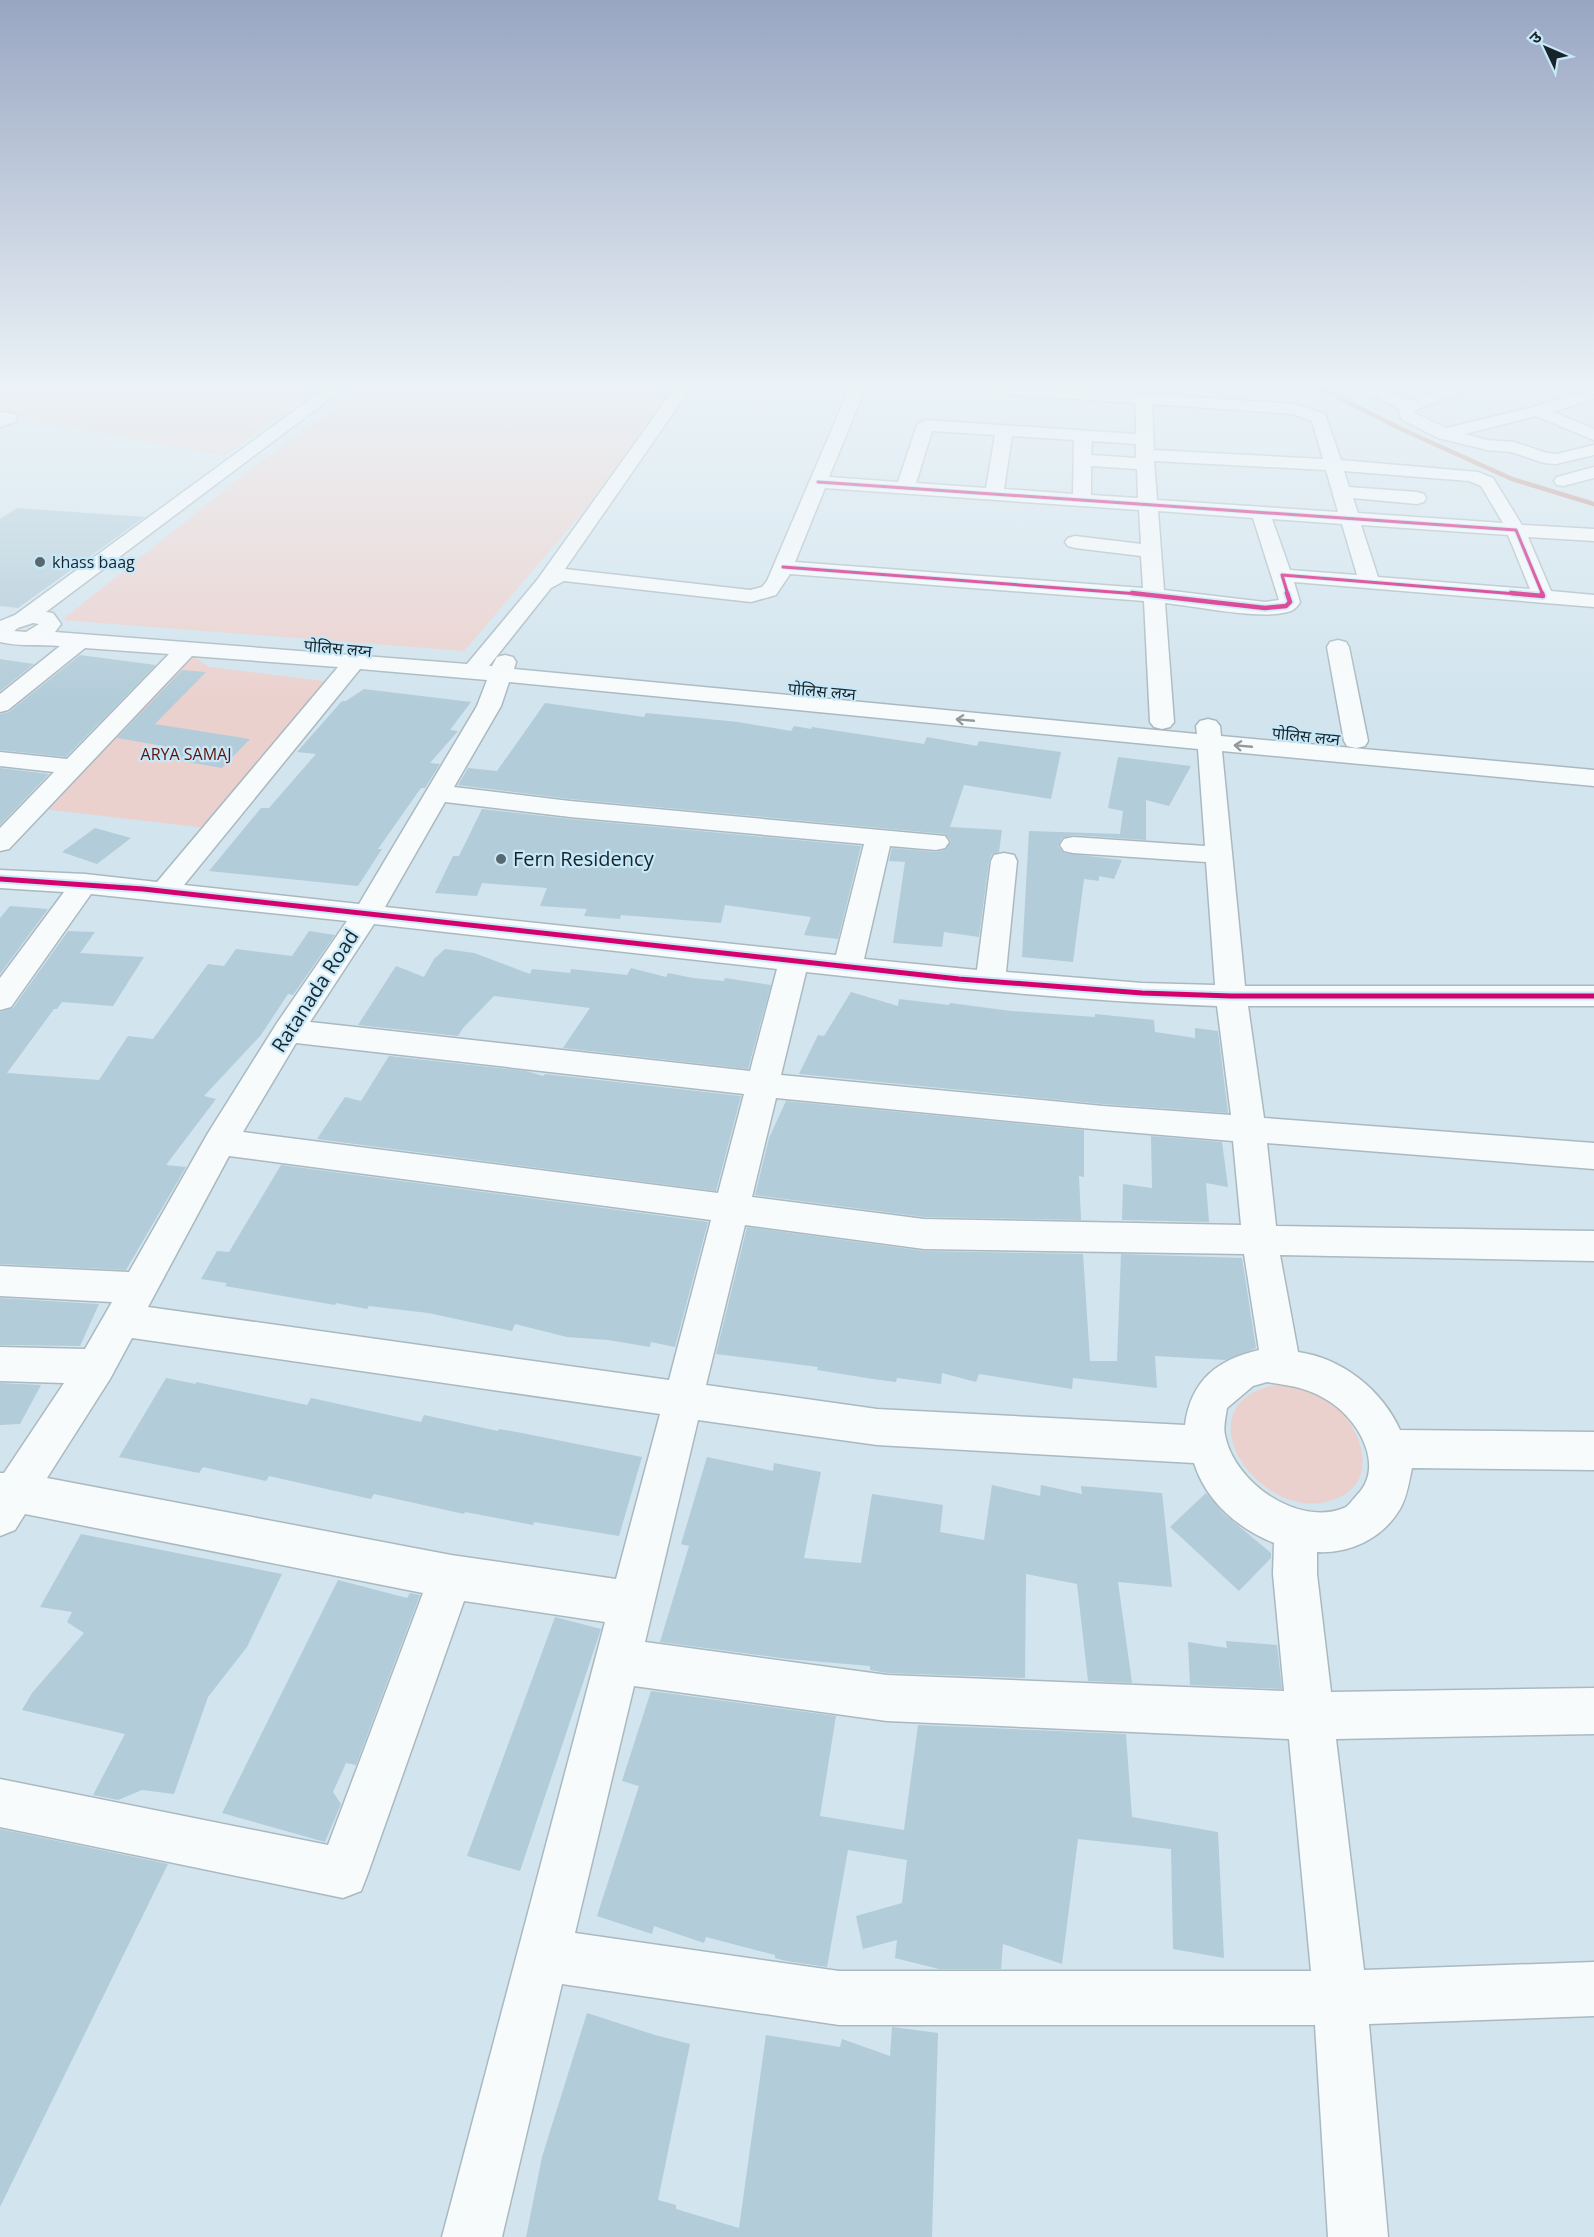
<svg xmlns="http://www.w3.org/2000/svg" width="1594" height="2237" font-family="'Open Sans','Noto Sans Devanagari',sans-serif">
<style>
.green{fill:#ebd1ce}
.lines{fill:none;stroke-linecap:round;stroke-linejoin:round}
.stream{stroke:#c49188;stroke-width:4.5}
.building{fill:#b2ccd9}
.minor-casing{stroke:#aab9c0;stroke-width:3}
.minor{fill:#f8fbfc;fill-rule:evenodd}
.cycleway-far2-casing{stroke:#c7e8f9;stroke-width:5}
.cycleway-far1-casing{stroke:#c7e8f9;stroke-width:8}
.cycleway-casing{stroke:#c7e8f9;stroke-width:9}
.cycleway-far2{stroke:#d6006c;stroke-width:3}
.cycleway-far1{stroke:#d6006c;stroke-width:4.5}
.cycleway{stroke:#d6006c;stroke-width:5}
.oneway{stroke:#939a9e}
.poi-dot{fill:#59676f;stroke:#c7e8f9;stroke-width:2}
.labels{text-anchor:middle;stroke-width:4.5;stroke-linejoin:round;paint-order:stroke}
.far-poi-label{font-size:16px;fill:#18242a;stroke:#c7e8f9;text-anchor:start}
.far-street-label{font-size:16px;fill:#18242a;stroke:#c7e8f9}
.far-park-label{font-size:16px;fill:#5e1307;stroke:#c7e8f9}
.poi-label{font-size:20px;fill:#18242a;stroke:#c7e8f9;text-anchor:start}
.street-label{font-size:20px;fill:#18242a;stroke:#c7e8f9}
</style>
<rect width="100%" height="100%" fill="#d2e4ee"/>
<g class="green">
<path d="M0 389H318L224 456 0 414Z"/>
<path d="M361 389H688L464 651 62 620 250 470Z"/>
<path d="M186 651 209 667 332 682 215 829 34 808Z"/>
<path d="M1282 1384C1299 1387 1315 1390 1329 1401 1363 1425 1383 1486 1330 1501 1257 1523 1175 1399 1282 1384Z"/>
</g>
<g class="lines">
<path class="stream" d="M1322 389 1399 428 1512 479 1594 504"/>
</g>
<g class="building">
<path d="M17 508 145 517 18 608 0 606V519Z"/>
<path d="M80 655 156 665 66 757 0 750V714L9 712Z"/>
<path d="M0 659 34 664 0 691Z"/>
<path d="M182 670 206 672 155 724 250 739 222 768 158 757 169 747 117 738Z"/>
<path d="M364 689 471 702 450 730 458 731 430 763 440 764 425 788H421L378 849H382L358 886 209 871 261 808H269L316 754 297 752 342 701H346Z"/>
<path d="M545 703 644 717 646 713 738 722 791 731 794 726 811 729 812 727 924 744 927 737 977 746 979 741 1061 752 1051 799 964 785 950 827 1002 830 999 852 992 854 989 861 979 937 944 932 942 947 893 943 905 862 889 861 892 848 936 852 945 850 951 841 945 834 570 799 458 785 468 768 497 771Z"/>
<path d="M1118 757 1191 766 1169 806 1146 800V840L1073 835 1062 838 1058 846 1064 853 1122 860 1114 879 1099 876V881L1084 879 1073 962 1022 957 1029 831 1120 834 1123 811 1108 808Z"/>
<path d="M0 768 49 774 0 825Z"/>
<path d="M482 809 570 819 861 846 838 939 804 935 811 917 725 905 721 923 621 915 620 919 584 916 587 909 540 906 547 888 482 883 477 896 435 893 453 856H459Z"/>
<path d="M95 828 131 838 97 864 62 852Z"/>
<path d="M10 906 48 909 0 974V918Z"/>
<path d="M68 931 95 932 80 953 144 957 113 1006 62 1002 57 1009H54L7 1073 99 1080 128 1036 153 1039 208 964 224 966 236 949 292 956 309 931 335 935 293 995 288 994 261 1035 204 1096 216 1099 166 1165 186 1167 126 1270 0 1264V1012L13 1008Z"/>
<path d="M445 949 474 953 530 974 532 969 570 973 571 969 627 975 631 968 666 977 668 973 693 978 724 981 725 978 771 985 748 1069 563 1048 590 1008 494 996 463 1028 458 1036 358 1025 396 966 424 977 434 959Z"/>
<path d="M851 992 898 1006 899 999 949 1005 950 1003 1011 1011 1095 1017V1014L1154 1020 1155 1032 1195 1038V1028L1218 1031 1228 1113 1103 1104 799 1074 818 1035 824 1036Z"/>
<path d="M389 1056 526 1071 543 1076 545 1074 741 1096 716 1191 317 1139 345 1097 361 1101Z"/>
<path d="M786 1101 1084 1130V1177L1079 1176 1081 1220 924 1217 755 1195 769 1138Z"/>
<path d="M1151 1136 1222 1142 1228 1187 1206 1183 1209 1222 1122 1220 1123 1184 1152 1188Z"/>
<path d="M281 1165 708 1222 675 1347 651 1342 650 1347 608 1340 567 1337 515 1324 512 1331 428 1313 369 1306 367 1309 336 1303 335 1305 225 1286 227 1283 201 1279 217 1251 229 1252Z"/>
<path d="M747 1227 924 1251 1083 1254 1090 1361H1117L1121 1254 1242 1258 1256 1348 1226 1360 1155 1356 1157 1388 1073 1378 1072 1389 979 1374 976 1382 942 1373 941 1384 897 1378 896 1382 873 1379 817 1370 818 1367 716 1354Z"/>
<path d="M0 1298 99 1304 80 1346 0 1345Z"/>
<path d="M166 1378 196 1384V1382L307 1405 311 1398 421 1422 424 1415 498 1431 499 1429 522 1433 642 1457 619 1536 534 1522 533 1525 465 1512 464 1514 374 1494 371 1499 269 1476 266 1481 203 1467 199 1473 119 1457Z"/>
<path d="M0 1383 41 1385 20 1424 0 1425Z"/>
<path d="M707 1457 773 1471 774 1463 821 1472 804 1558 861 1563 872 1494 943 1505 940 1532 984 1540 992 1485 1040 1496 1041 1485 1082 1494 1081 1486 1162 1493 1172 1587 1118 1582 1132 1683 1088 1681 1077 1584 1026 1574 1025 1678 887 1673 870 1670V1666L789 1659 660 1642 689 1546 681 1544Z"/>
<path d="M1206 1493 1223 1513 1271 1553V1558L1239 1591 1170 1527Z"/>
<path d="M81 1534 282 1574 247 1647 208 1697 174 1794 142 1790 118 1800 93 1795 125 1734 22 1710 32 1693 84 1633 67 1622 72 1612 40 1607Z"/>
<path d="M338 1580 407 1598 410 1593 420 1595 356 1765 346 1763 333 1792 341 1804 325 1842 222 1813Z"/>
<path d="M555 1617 601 1629 520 1871 467 1856Z"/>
<path d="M1226 1641 1277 1645 1282 1689 1190 1685 1188 1642 1227 1648Z"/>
<path d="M651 1691 836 1716 820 1816 904 1830 918 1725 1126 1734 1132 1817 1218 1832 1224 1958 1173 1949 1171 1849 1078 1839 1062 1964 1003 1944 1001 1969H939L895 1958 897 1940 863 1949 856 1916 902 1903 907 1860 848 1850 827 1967 786 1961 775 1958V1955L706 1937 704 1943 654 1926 652 1934 597 1916 639 1786 622 1781Z"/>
<path d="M0 1829 168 1864 0 2207Z"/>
<path d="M587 2013 655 2035 690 2044 658 2200 676 2205V2209L739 2228 766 2035 840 2047 842 2039 890 2056 892 2027 938 2033 932 2237H526L542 2157Z"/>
</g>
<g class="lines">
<defs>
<g id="minor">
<path d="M324 389H343L46 612 53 613 61 624 55 632 467 664 537 580 674 389H690L565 569 750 590 762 587 767 581 849 389H865L829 477 898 482 917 425 925 420 1136 434V403L1001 394 993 389H1074L1295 404 1325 414 1341 460 1478 472 1493 478 1522 525 1594 529V541L1528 537 1551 591 1594 595V607L1294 582 1300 602C1298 606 1295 609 1291 611 1263 621 1196 606 1165 603L1174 722 1170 727 1162 729 1154 727 1150 722 1144 601 790 574 776 595 751 602 564 581 551 588 489 666H492L497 657 505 655 513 657 516 662 514 669 1197 734 1196 726 1200 721 1208 719 1216 721 1220 726 1221 736 1594 770V786L1222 751 1245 986H1594V1006H1248L1264 1118 1594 1143V1169L1267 1143 1276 1226 1594 1231V1261L1280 1255 1298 1352C1342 1358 1382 1390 1400 1430L1594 1432V1470L1412 1468C1409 1482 1407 1497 1400 1509 1383 1538 1350 1554 1317 1552V1574L1331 1692 1594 1688V1734L1336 1739 1364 1970 1594 1962V2016L1369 2024 1388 2237H1328L1315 2025H839L562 1984 502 2237H442L605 1622 464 1601 368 1873 361 1891 343 1898 0 1827V1779L328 1845 423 1593 25 1514 15 1530 0 1536V1473H4L64 1383 0 1381V1347L85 1349 112 1302 0 1296V1266L129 1272 208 1133 277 1023 347 921 91 894 11 1007 0 1010V978L64 892 0 888V870L85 874 157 882 338 667 192 656 9 849 0 851V828L54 772 0 766V752L67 759 169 654 85 648 8 710 0 712V694L60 646C40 644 20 647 0 642V621L15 615ZM1152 404 1293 414 1312 421 1323 459 1154 450ZM932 431 995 435 986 488 916 483ZM1012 436 1074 440 1073 494 1004 489ZM1092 441 1136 444V458L1091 455ZM1154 461 1326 470 1338 512 1157 500ZM1091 466 1137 469 1138 498 1091 495ZM1344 471 1469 481 1481 486 1503 523 1358 513 1353 498 1417 504 1424 502 1426 498 1424 494 1417 492 1349 487ZM825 488 1139 510 1141 544 1075 536 1068 538 1065 542 1068 546 1075 548 1141 556 1143 588 795 562ZM1158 511 1253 518 1279 600 1265 602 1164 590ZM1272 519 1342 524 1357 575 1290 570ZM1361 525 1508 535 1530 589 1378 577ZM33 623 39 624 26 632 14 631 18 628ZM360 669 487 680 477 706 359 904 184 885ZM509 682 1198 749 1205 846 1073 837 1064 839 1060 845 1064 851 1073 853 1206 862 1215 985 1142 983 1006 972 1017 861 1014 855 1004 853 994 855 991 861 977 970 864 959 890 846 936 850 945 848 949 842 945 836 570 801 454 787 501 706ZM445 802 570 817 864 844 836 955 385 907ZM374 924 777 969 750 1071 310 1022ZM806 972C943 987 1079 1001 1217 1006L1231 1115 1103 1106 781 1075ZM296 1043 744 1094 718 1193 243 1132ZM776 1098 1103 1130 1233 1141 1241 1225 924 1219 752 1197ZM229 1156 711 1220 669 1380 148 1307ZM745 1225 924 1249 1244 1254 1259 1350C1217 1360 1191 1380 1185 1425L877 1409 706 1385ZM132 1338 660 1414 616 1579 451 1555 47 1478 110 1379ZM1267 1382C1291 1386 1306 1387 1327 1400 1358 1418 1386 1466 1357 1495 1353 1499 1349 1506 1344 1508 1297 1527 1234 1482 1225 1435 1223 1427 1226 1416 1227 1408L1253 1386ZM698 1420 877 1445 1194 1463C1206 1501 1237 1528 1274 1543L1273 1574 1284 1691 887 1675 645 1642ZM634 1686 887 1721 1289 1739 1311 1971H839L575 1933Z"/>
<path d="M1360 389H1382L1408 401 1440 389H1463L1461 392 1415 410V413L1446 428 1533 407 1594 389V399L1553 412 1594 429V440L1536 416 1465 434 1487 440 1514 442 1547 453 1556 454 1594 445V455L1556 464 1544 463 1511 452 1487 450 1438 438 1401 419 1399 409Z"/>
<path d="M0 412 15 414 17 418 15 422 0 427Z"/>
<path d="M1594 467V478L1563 486 1557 485 1554 481 1557 477Z"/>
<path d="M1338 640 1346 642 1349 647 1368 741 1365 746 1356 748 1347 746 1344 741 1327 647 1330 642Z"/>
</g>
</defs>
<use href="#minor" class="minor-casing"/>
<use href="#minor" class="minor"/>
<defs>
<g id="cycleway-far2">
<path d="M818 482 1516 530 1543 595"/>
<path d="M783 567 1152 595"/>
<path d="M1288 595 1282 575 1530 595"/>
</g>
<g id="cycleway-far1">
<path d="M1132 593 1265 608 1286 606 1290 602 1287 593"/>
<path d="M1511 593 1543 596 1542 593"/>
</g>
<path id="cycleway" d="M0 879 143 889 959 979 1142 993 1231 996H1594"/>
</defs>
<use href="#cycleway-far2" class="cycleway-far2-casing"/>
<use href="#cycleway-far1" class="cycleway-far1-casing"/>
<use href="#cycleway" class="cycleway-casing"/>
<use href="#cycleway-far2" class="cycleway-far2"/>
<use href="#cycleway-far1" class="cycleway-far1"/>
<use href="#cycleway" class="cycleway"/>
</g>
<defs><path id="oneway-shaft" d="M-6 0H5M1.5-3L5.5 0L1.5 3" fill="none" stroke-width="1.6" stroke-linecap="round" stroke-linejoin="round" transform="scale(1.5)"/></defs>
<g class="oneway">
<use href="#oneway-shaft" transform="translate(965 720) rotate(-175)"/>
<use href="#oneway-shaft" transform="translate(1243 746) rotate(-175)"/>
</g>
<linearGradient id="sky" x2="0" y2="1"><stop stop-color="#99a6c2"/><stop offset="0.55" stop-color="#ebf3f7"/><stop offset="1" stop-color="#ebf3f7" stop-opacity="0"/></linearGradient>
<rect width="1594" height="702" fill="url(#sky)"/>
<g class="poi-dot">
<circle cx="40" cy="562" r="6"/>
<circle cx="501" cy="859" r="6"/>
</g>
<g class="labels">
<g class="far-poi-label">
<text x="52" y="568">khass baag</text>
</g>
<g class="far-street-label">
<text transform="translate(338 648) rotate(5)" y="6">पोलिस लय्न</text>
<text transform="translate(822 691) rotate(5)" y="6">पोलिस लय्न</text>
<text transform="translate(1306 736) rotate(6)" y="6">पोलिस लय्न</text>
</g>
<g class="far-park-label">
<text x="186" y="760">ARYA SAMAJ</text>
</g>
<g class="poi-label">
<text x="513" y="866">Fern Residency</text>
</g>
<g class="street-label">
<text transform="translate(315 991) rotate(-57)" y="7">Ratanada Road</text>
</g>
</g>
<g transform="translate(1546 48) rotate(314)" stroke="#c7e8f9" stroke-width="4.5" paint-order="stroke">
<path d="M0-4.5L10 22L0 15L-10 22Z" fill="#18242a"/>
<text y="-9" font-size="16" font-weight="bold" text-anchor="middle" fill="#18242a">उ</text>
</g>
</svg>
